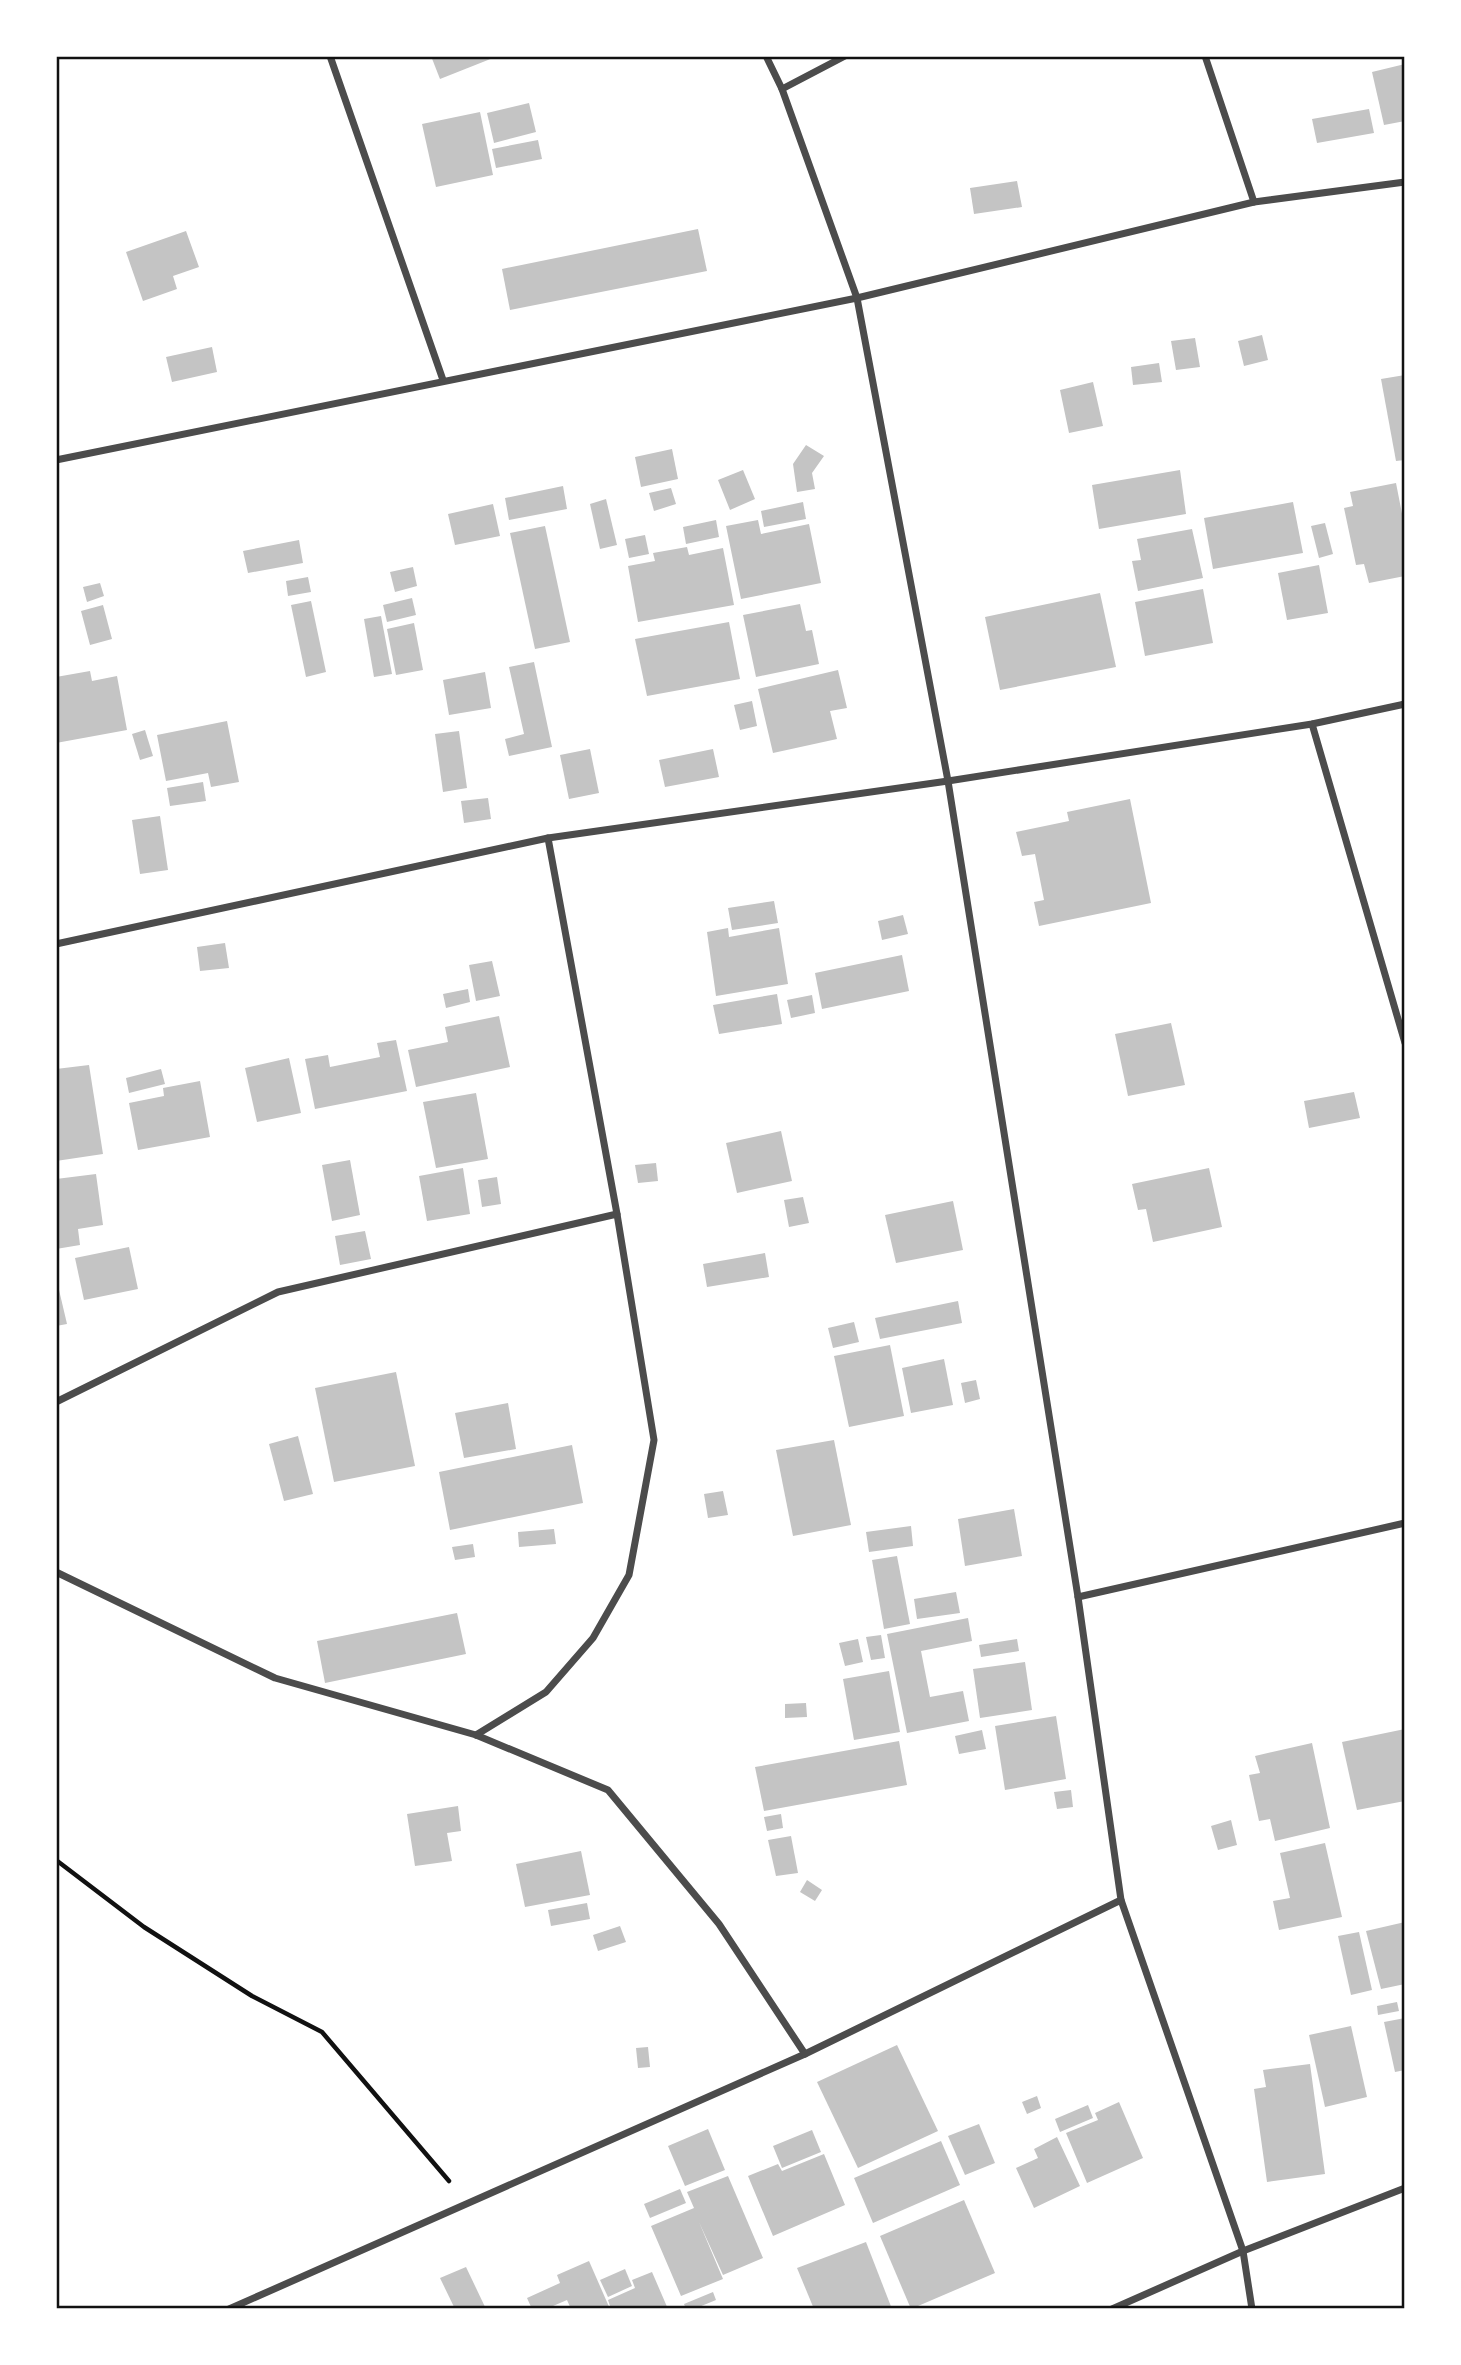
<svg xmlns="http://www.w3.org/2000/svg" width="1461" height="2365" font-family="'Fira Sans Condensed',sans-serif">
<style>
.building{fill:#c4c4c4}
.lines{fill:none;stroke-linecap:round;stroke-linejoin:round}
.path{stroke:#111;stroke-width:4.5}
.minor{stroke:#4c4c4c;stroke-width:7}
.neatline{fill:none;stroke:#111;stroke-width:2.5}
</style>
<rect width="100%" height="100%" fill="#fff"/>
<g class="building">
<path d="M431 56H498L440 79Z"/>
<path d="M1405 64V121L1384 125 1372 72Z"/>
<path d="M529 103 536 132 494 143 487 113Z"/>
<path d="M1369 109 1374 133 1317 143 1312 119Z"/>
<path d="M480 112 493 175 436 187 422 124Z"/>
<path d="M538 140 542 159 496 168 492 149Z"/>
<path d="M1017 181 1022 207 974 214 970 188Z"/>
<path d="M698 229 707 271 510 310 502 269Z"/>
<path d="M186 231 199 267 173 276 177 289 143 301 126 252Z"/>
<path d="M1262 335 1268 360 1244 366 1238 341Z"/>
<path d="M1195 338 1200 367 1176 370 1171 341Z"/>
<path d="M212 347 217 372 172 382 166 357Z"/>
<path d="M1159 363 1162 382 1133 385 1131 367Z"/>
<path d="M1405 375V460L1396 461 1381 379Z"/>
<path d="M1093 382 1103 426 1069 433 1060 390Z"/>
<path d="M806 445 824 456 812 473 815 489 797 492 793 464Z"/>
<path d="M672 449 678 479 641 487 635 457Z"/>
<path d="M743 470 755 499 730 510 718 480Z"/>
<path d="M1180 470 1186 514 1099 529 1092 485Z"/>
<path d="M1396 483 1405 529V576L1369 583 1364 564 1356 565 1344 508 1353 506 1350 492Z"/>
<path d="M563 486 567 509 509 520 505 498Z"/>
<path d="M671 488 676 504 654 511 649 493Z"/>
<path d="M606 499 617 545 600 549 590 504Z"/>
<path d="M803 502 806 519 764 527 761 511Z"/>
<path d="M1293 502 1303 553 1213 569 1204 518Z"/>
<path d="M493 504 500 536 455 545 448 514Z"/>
<path d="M716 520 719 537 686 544 683 527Z"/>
<path d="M758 520 761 534 809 524 821 583 741 599 726 526Z"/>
<path d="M1325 523 1333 554 1319 558 1311 526Z"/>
<path d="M545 526 570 642 535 649 510 533Z"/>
<path d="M1192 529 1203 578 1138 591 1132 561 1141 560 1137 539Z"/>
<path d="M645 535 649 554 629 558 625 539Z"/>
<path d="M299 540 303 563 248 573 243 551Z"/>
<path d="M687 547 689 555 723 548 734 605 638 622 628 566 655 561 653 553Z"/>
<path d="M1319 565 1328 613 1287 620 1278 573Z"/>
<path d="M413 567 417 586 395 592 390 572Z"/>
<path d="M308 577 311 592 288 596 286 581Z"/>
<path d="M100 583 104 596 87 602 83 587Z"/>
<path d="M1203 589 1213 643 1145 656 1135 602Z"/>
<path d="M1100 593 1116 667 1000 690 985 617Z"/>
<path d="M412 598 416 615 387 622 383 605Z"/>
<path d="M311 601 326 672 306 677 291 605Z"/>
<path d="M800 604 806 631 812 630 819 664 756 677 743 615Z"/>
<path d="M103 605 112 639 90 645 81 611Z"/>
<path d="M381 616 392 674 374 677 364 619Z"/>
<path d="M729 622 740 679 647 696 635 639Z"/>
<path d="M414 623 423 670 396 675 387 629Z"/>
<path d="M534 662 552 747 509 756 505 739 524 734 509 667Z"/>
<path d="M838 670 847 708 830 711 837 739 773 753 758 689Z"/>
<path d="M90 671 92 681 117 676 127 730 56 743V677Z"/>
<path d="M485 672 491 708 449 715 443 680Z"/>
<path d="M752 701 757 726 740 730 734 705Z"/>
<path d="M227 721 239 782 211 787 208 773 166 781 157 735Z"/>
<path d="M145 730 153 756 140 760 132 734Z"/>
<path d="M459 731 467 788 443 792 435 734Z"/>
<path d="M590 749 599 793 569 799 560 755Z"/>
<path d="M713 749 719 777 665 787 659 760Z"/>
<path d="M203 782 206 801 170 806 167 788Z"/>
<path d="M488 798 491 819 464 823 461 801Z"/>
<path d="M1130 799 1151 903 1039 926 1034 902 1044 900 1035 854 1022 856 1016 832 1069 821 1067 812Z"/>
<path d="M160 816 168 870 140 874 132 820Z"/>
<path d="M774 901 778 923 732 930 728 908Z"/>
<path d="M903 915 908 934 882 940 878 921Z"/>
<path d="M728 928 729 937 779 928 788 984 716 996 707 932Z"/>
<path d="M225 943 229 968 200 971 197 947Z"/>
<path d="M902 955 909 991 822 1009 815 973Z"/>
<path d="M492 961 500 996 476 1001 469 965Z"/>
<path d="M468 989 470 1002 446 1008 443 994Z"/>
<path d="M777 994 782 1024 719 1034 713 1005Z"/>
<path d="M812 995 815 1013 791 1018 787 1000Z"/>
<path d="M499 1016 510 1067 416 1087 408 1050 448 1042 445 1027Z"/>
<path d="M1171 1023 1185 1085 1128 1096 1115 1034Z"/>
<path d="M396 1040 407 1091 315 1109 305 1059 328 1055 330 1067 380 1057 377 1043Z"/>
<path d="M289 1058 301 1113 257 1122 245 1068Z"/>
<path d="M89 1065 103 1154 56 1161V1069Z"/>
<path d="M161 1069 165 1084 129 1093 126 1078Z"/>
<path d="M200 1081 210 1137 138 1150 129 1103 164 1096 163 1088Z"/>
<path d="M1354 1092 1360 1118 1309 1128 1304 1101Z"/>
<path d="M476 1093 488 1159 436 1168 423 1102Z"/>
<path d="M781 1131 792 1181 737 1193 726 1143Z"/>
<path d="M350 1160 360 1215 332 1221 322 1165Z"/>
<path d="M656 1163 658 1181 638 1183 635 1165Z"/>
<path d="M463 1168 470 1214 427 1221 419 1176Z"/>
<path d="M1209 1168 1222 1227 1153 1242 1146 1209 1138 1210 1132 1184Z"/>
<path d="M96 1174 103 1225 78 1229 80 1245 56 1249V1179Z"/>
<path d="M497 1177 501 1204 482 1207 478 1180Z"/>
<path d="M803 1197 809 1223 789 1227 784 1200Z"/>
<path d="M953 1201 963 1250 896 1263 885 1215Z"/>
<path d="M365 1231 371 1259 340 1265 335 1236Z"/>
<path d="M129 1247 138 1289 84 1300 75 1258Z"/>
<path d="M765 1253 769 1277 707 1287 703 1264Z"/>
<path d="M56 1277 67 1324 56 1326Z"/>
<path d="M958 1301 962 1323 880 1339 875 1318Z"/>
<path d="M854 1322 859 1342 833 1348 828 1328Z"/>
<path d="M890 1345 904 1416 849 1427 834 1356Z"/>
<path d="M944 1359 953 1405 911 1413 902 1368Z"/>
<path d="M396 1372 415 1466 334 1482 315 1388Z"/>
<path d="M976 1380 980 1399 965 1403 961 1383Z"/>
<path d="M508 1403 516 1449 464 1458 455 1413Z"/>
<path d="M298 1436 313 1494 284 1501 269 1444Z"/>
<path d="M834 1440 851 1525 793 1536 776 1450Z"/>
<path d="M572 1445 583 1503 450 1530 439 1472Z"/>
<path d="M723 1491 728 1515 708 1518 704 1494Z"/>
<path d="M1014 1509 1022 1556 965 1566 958 1519Z"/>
<path d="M911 1526 913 1546 869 1552 866 1532Z"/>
<path d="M554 1529 556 1544 519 1547 518 1532Z"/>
<path d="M473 1544 475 1557 455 1560 452 1547Z"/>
<path d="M897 1556 910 1624 884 1629 872 1560Z"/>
<path d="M956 1592 960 1613 917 1619 914 1599Z"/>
<path d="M457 1613 466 1654 325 1683 317 1641Z"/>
<path d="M968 1618 972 1641 921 1651 930 1697 963 1691 969 1721 907 1733 887 1634Z"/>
<path d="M881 1635 885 1658 871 1660 866 1637Z"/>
<path d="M858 1639 863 1662 845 1666 839 1643Z"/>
<path d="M1017 1639 1019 1651 981 1657 979 1645Z"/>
<path d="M1025 1662 1032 1710 980 1718 973 1669Z"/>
<path d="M889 1671 900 1732 854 1740 843 1679Z"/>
<path d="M806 1703 807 1717 785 1718V1704Z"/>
<path d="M1056 1716 1066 1779 1005 1790 995 1726Z"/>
<path d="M1405 1729V1801L1357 1810 1342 1742Z"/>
<path d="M982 1730 986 1749 959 1754 955 1736Z"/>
<path d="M899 1741 907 1785 764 1811 755 1767Z"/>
<path d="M1312 1743 1330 1828 1275 1841 1270 1819 1259 1821 1249 1775 1260 1773 1255 1756Z"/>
<path d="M1071 1790 1073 1807 1057 1809 1054 1792Z"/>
<path d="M458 1806 461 1831 447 1833 452 1861 415 1866 407 1814Z"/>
<path d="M781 1814 783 1828 767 1831 764 1817Z"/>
<path d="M1231 1820 1237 1845 1218 1850 1211 1826Z"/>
<path d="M791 1836 798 1873 776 1876 768 1840Z"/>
<path d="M1325 1843 1342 1917 1279 1930 1273 1901 1290 1898 1280 1853Z"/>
<path d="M581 1851 590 1895 525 1907 516 1864Z"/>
<path d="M807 1880 822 1890 815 1901 800 1892Z"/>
<path d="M587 1903 590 1919 551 1926 548 1910Z"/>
<path d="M1405 1922V1984L1381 1989 1366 1931Z"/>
<path d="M620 1926 626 1942 598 1951 593 1935Z"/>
<path d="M1359 1932 1372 1990 1351 1995 1338 1936Z"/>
<path d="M1397 2002 1399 2011 1378 2015 1377 2006Z"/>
<path d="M1405 2018V2070L1395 2072 1384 2022Z"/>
<path d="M1351 2026 1367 2097 1325 2107 1309 2035Z"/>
<path d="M897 2045 938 2131 858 2168 817 2082Z"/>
<path d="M648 2047 650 2067 638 2068 636 2048Z"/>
<path d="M1310 2064 1325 2174 1267 2182 1254 2089 1266 2087 1263 2070Z"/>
<path d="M1037 2096 1041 2108 1027 2114 1022 2102Z"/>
<path d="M1119 2102 1143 2158 1087 2183 1066 2133 1098 2120 1095 2113Z"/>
<path d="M1088 2105 1093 2118 1060 2132 1055 2119Z"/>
<path d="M979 2124 995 2163 965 2175 948 2136Z"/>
<path d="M708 2129 725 2170 685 2186 668 2146Z"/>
<path d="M812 2130 821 2152 782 2168 773 2146Z"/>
<path d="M1057 2137 1080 2186 1034 2208 1016 2168 1038 2158 1034 2149Z"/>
<path d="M941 2141 960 2185 873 2223 854 2178Z"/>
<path d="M824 2154 845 2205 773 2236 748 2176 778 2164 782 2171Z"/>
<path d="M728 2176 763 2258 723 2275 699 2222 723 2279 681 2296 651 2226 694 2208 687 2192Z"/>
<path d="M680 2189 686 2203 650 2218 644 2204Z"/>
<path d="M964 2200 995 2273 911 2309 880 2236Z"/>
<path d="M866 2242 892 2309H814L797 2268Z"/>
<path d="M589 2261 610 2309H571L567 2300 546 2309H532L527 2298 560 2283 557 2275Z"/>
<path d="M466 2267 486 2309H455L440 2278Z"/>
<path d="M625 2269 632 2286 608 2297 600 2280Z"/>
<path d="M652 2272 668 2309H611L608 2300 635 2288 632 2280Z"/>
<path d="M713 2292 716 2300 694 2309H686L684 2304Z"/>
</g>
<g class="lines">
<path class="path" d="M56 1860 144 1927 252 1996 322 2032 449 2181"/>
<g class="minor">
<path d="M330 56 443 380"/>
<path d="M782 89 845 56"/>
<path d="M1254 202 1405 182"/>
<path d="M56 460 857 298 1254 202 1205 56"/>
<path d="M1312 724 1405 1043"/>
<path d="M548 838 617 1214"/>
<path d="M56 944 548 838 948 781 1312 724 1405 704"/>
<path d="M56 1402 278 1292 617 1214 654 1440 629 1575 593 1638 546 1692 476 1735"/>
<path d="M56 1572 275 1678 476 1735 608 1790 719 1924 805 2054"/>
<path d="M1078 1597 1405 1523"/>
<path d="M1121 1900 1243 2251 1252 2309"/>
<path d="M229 2309 805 2054 1121 1900 1078 1597 948 781 857 298 782 89 766 56"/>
<path d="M1112 2309 1243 2251 1405 2188"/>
</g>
</g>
<rect width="1461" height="2365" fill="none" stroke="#ffffff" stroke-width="116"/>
<rect x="58" y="58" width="1345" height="2249" class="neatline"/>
</svg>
